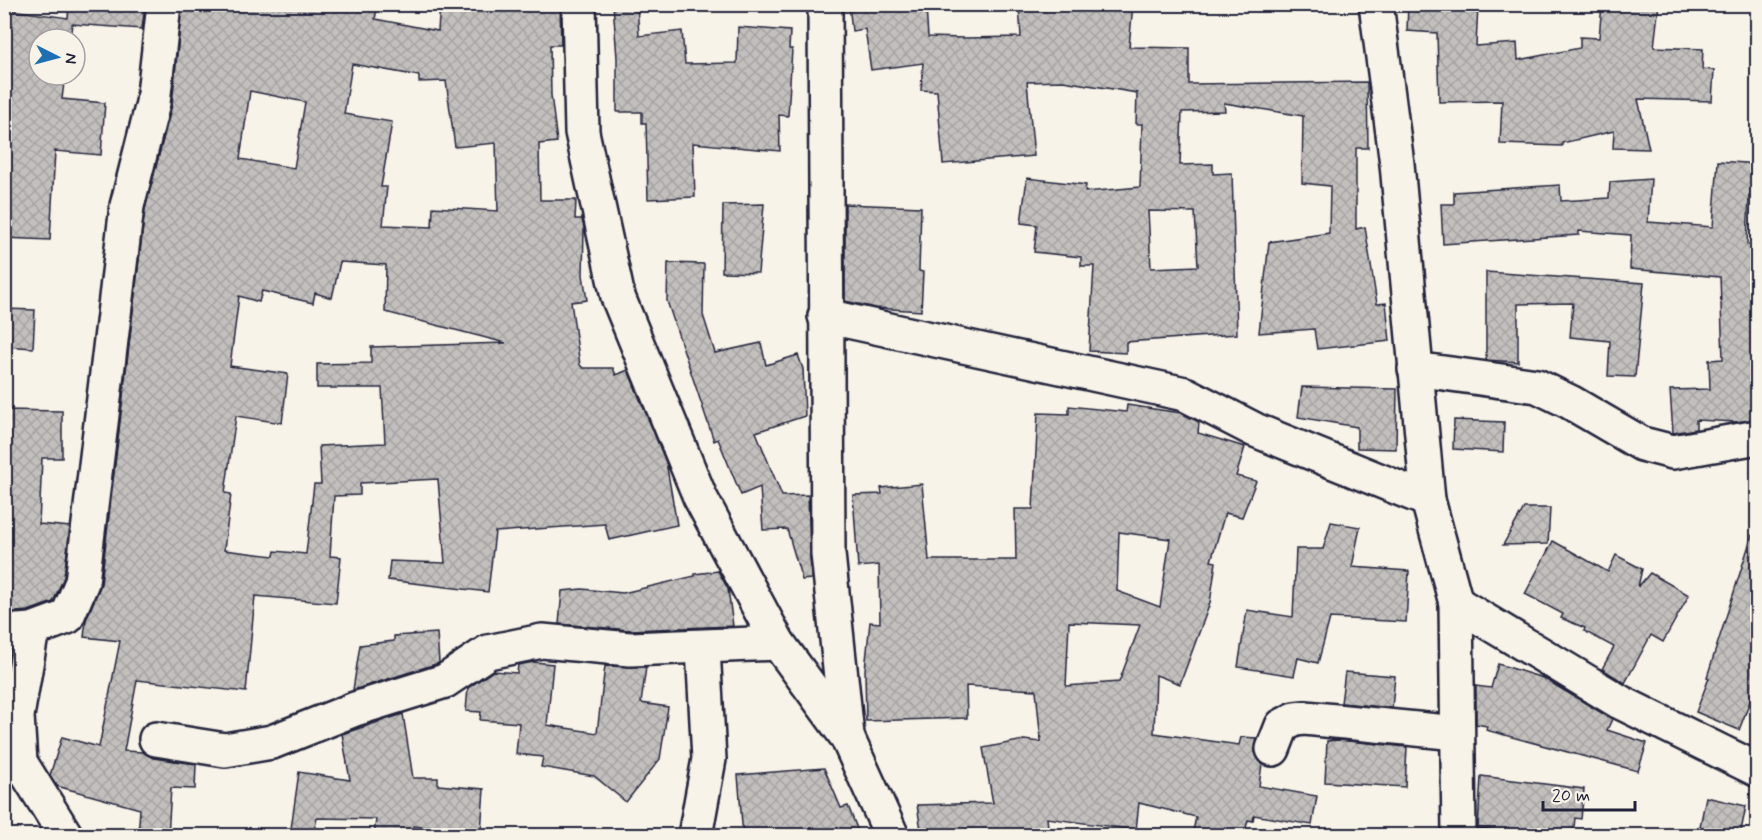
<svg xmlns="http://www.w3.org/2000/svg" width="1762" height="840" font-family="Mynerve,sans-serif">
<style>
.building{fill:url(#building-cross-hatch);stroke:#22223b;stroke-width:1.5;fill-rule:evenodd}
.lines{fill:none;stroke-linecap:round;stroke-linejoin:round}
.minor-casing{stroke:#22223b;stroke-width:38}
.minor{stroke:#f7f3e8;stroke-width:33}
</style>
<defs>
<pattern id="building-cross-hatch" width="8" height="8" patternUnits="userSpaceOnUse" patternTransform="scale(1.5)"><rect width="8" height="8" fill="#c2bfbd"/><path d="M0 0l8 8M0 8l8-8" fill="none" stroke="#a6a4a3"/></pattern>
</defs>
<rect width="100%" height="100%" fill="#f7f3e8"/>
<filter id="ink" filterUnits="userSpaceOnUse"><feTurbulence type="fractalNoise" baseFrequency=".0167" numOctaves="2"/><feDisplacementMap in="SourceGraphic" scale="12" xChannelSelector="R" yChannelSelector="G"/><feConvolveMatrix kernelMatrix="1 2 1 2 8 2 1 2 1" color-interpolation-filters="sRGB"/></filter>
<g filter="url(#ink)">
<g class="building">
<path d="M69 4H145L142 29 72 24 70 39H39V75H65L62 99 105 103 101 155 55 151 50 240 4 238V9L68 18Z"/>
<path d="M182 4H378L375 19 438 31 440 4H560L561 45H550L551 95 557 142 539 144 540 200H576L575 219H582L584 228 583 275 587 300 571 302 580 365 583 368H613L616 375 628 370 666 462 677 525 609 540 605 524 495 532 488 592 388 580 390 561 445 563 438 479 360 483V495L334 496 330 556 341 557 336 603 255 596 246 692 137 680 124 751 143 752 153 758 196 764 195 789 171 788 168 836H138L140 809 57 786 50 775 62 737 99 747 120 641 84 637 86 620 101 584 145 209 172 105ZM352 64 419 76V82L446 81 455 147 496 143 498 211 433 207 432 227 383 225 387 187H381L392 122 344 114ZM250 91 305 102 294 168 240 159ZM340 262 386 265 385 312 506 343 371 347V363L317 364V388H382L385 443 319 446 321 484H314L306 554 275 551 274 556 224 550 231 494 225 493 236 416 282 423 288 374 230 366 239 296 259 302 262 291 313 303 315 293 332 298Z"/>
<path d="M613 4H637L639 36 682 31 685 64 737 63 738 27 790 31 789 49H792L788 116 779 115 780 151 693 143 695 197 648 199 646 123H642V112H617V58Z"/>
<path d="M849 4H879L880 9 926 7 928 37 964 38 1021 37 1019 4H1133L1129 47 1189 48V84L1367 82 1368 148H1356V229L1365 227 1377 304 1386 303 1390 341 1317 349 1314 329 1259 333 1269 242 1329 233 1330 186 1302 183 1303 116 1224 103 1225 111 1182 112 1180 165 1213 164V174L1232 173 1237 334 1126 342V353L1089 351 1094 266H1081V257L1034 252 1037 225 1021 223 1027 178 1086 185 1085 192 1140 187 1142 124H1136L1137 93 1063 81 1027 82 1034 156 943 164 937 91 921 90 923 63 871 70 865 29 852 31ZM1148 211 1195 212 1198 266 1151 268Z"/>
<path d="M1408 4H1478L1476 46 1517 43 1518 60 1580 48V37L1599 38 1602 4H1659L1654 47 1703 49 1702 69 1714 70 1712 101 1638 99 1649 149 1613 148 1614 131 1562 143V146L1500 144 1502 101 1439 102 1437 33 1407 31Z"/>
<path d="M1718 161 1758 164V196H1749L1747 244 1758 245V374L1755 373 1753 419 1738 422 1696 420V429L1673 433 1670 390 1710 389 1709 360 1723 359 1720 277 1630 269 1631 235 1579 231V235L1443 244 1441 204H1454V192L1560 185 1561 201 1609 198 1610 182 1651 179 1648 222 1713 227Z"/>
<path d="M764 204 758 273 722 272 723 205Z"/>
<path d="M845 204 921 207 919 271 923 272 921 311 876 308 845 301Z"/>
<path d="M668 263 704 264 703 315 715 353 761 343 766 365 798 355 803 369 805 416 756 432 782 496 808 495 811 579 802 580 787 529 763 530 760 487 741 495 718 439 714 441 667 301Z"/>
<path d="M1486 272 1644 283 1635 377 1608 376 1610 341 1570 337 1573 303 1518 304V362L1486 360Z"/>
<path d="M4 309 35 310 33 348 4 346Z"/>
<path d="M1302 387 1397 389 1396 449 1357 448V427L1298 417Z"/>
<path d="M1127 405 1181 413 1199 422 1198 433 1245 447 1236 476 1256 481 1242 517 1225 513 1211 561 1216 562 1210 603 1180 684 1156 675 1154 733 1239 745 1241 737 1257 738 1255 752 1262 764 1259 786 1317 796 1312 825 1254 815 1253 821 1248 820 1244 836H1192L1196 817 1139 803 1136 830 1047 818 1049 836H922L917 805 993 803 983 748 1024 740 1041 742 1036 690 966 686 967 718 866 721 865 670 870 622 880 623 879 565 858 567 853 495 882 494 881 488 922 484 929 560H1016L1015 509H1033L1038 413 1069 414V406L1126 412ZM1119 532 1170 539 1160 607 1117 591ZM1069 622 1140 625 1119 682 1066 686Z"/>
<path d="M4 410 62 411V458H42L39 524 70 527 64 577 53 602 28 611 4 613Z"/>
<path d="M1454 420 1504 422 1503 452 1453 449Z"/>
<path d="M1524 508H1550L1548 544 1503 545Z"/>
<path d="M1331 522 1360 527 1352 567 1409 571 1406 622 1330 618 1318 663 1298 658 1294 676 1238 667 1247 610 1293 617 1296 549H1323Z"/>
<path d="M1752 535 1758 536V681L1739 730 1696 712 1709 678 1707 677Z"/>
<path d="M1553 541 1608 572 1616 555 1642 569 1638 587 1650 573 1689 595 1663 642 1651 635 1625 683 1602 669 1614 647 1584 631 1585 628 1561 618 1563 614 1525 594Z"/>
<path d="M718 571 728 589 733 626 630 630 559 624 562 591 582 589 623 593 695 576V574Z"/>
<path d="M437 633 439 663 353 690 360 645 394 641V636Z"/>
<path d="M534 662 553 664 547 725 597 733 605 666 646 667 641 703 668 707 660 759 626 802 594 776 541 767 543 757 516 754 519 723 480 720 481 712 466 711 468 688 493 671 517 673 518 665Z"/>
<path d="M1498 664 1543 678 1612 719 1607 730 1647 743 1638 771 1486 730 1487 726 1476 724V686L1491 688Z"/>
<path d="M1345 672 1395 676 1392 708 1341 703Z"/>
<path d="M403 714 413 778H438V785L484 789 481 832 413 826 412 836H374L376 819 317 818 313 836H290L299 772 350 780 342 734Z"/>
<path d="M1338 740 1407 747 1405 787 1325 782 1327 741Z"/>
<path d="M824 768 841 808 848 806 860 836H743L738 775Z"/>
<path d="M1481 776 1584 789 1581 819 1575 818 1573 836H1543L1478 828Z"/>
<path d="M1706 797 1746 806 1740 836H1698Z"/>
</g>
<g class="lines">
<defs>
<g id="minor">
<path d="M579 4 582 132 618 297 700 497 778 643 847 737 892 836"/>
<path d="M825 4 828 554 847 735"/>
<path d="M1376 4 1397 164 1428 500 1456 603 1459 836"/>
<path d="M825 316 1185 394 1255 430 1428 500"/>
<path d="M1415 369 1537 386 1570 402 1642 444 1673 452 1758 437"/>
<path d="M1456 603 1620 702 1758 770"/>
<path d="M32 630 17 716 20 762 66 836"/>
<path d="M4 632 32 630 67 617 82 582 127 206 153 103 164 4"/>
<path d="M156 739 225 750 272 742 355 709 445 681 488 652 542 641 630 649 778 643"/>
<path d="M1273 749 1282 726 1295 719 1305 718 1457 733"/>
<path d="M695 836 709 759 703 648"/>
</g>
</defs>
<use href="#minor" class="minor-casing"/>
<use href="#minor" class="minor"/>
</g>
</g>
<rect width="1762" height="840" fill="none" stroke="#f7f3e8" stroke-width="24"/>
<rect x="12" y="12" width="1738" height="816" fill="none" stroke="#22223b" stroke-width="2" filter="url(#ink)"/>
<g transform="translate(57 57) rotate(96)"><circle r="28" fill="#f7f3e8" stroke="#a29fa3" stroke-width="1.5"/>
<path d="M0-4.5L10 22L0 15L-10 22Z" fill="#1f6fb2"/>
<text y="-9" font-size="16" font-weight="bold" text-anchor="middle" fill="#22223b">N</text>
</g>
<path d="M1543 801v9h92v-9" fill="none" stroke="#22223b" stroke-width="3"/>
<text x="1552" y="801" font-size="18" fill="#22223b" stroke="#f7f3e8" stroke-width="4.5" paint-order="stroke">20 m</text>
</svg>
